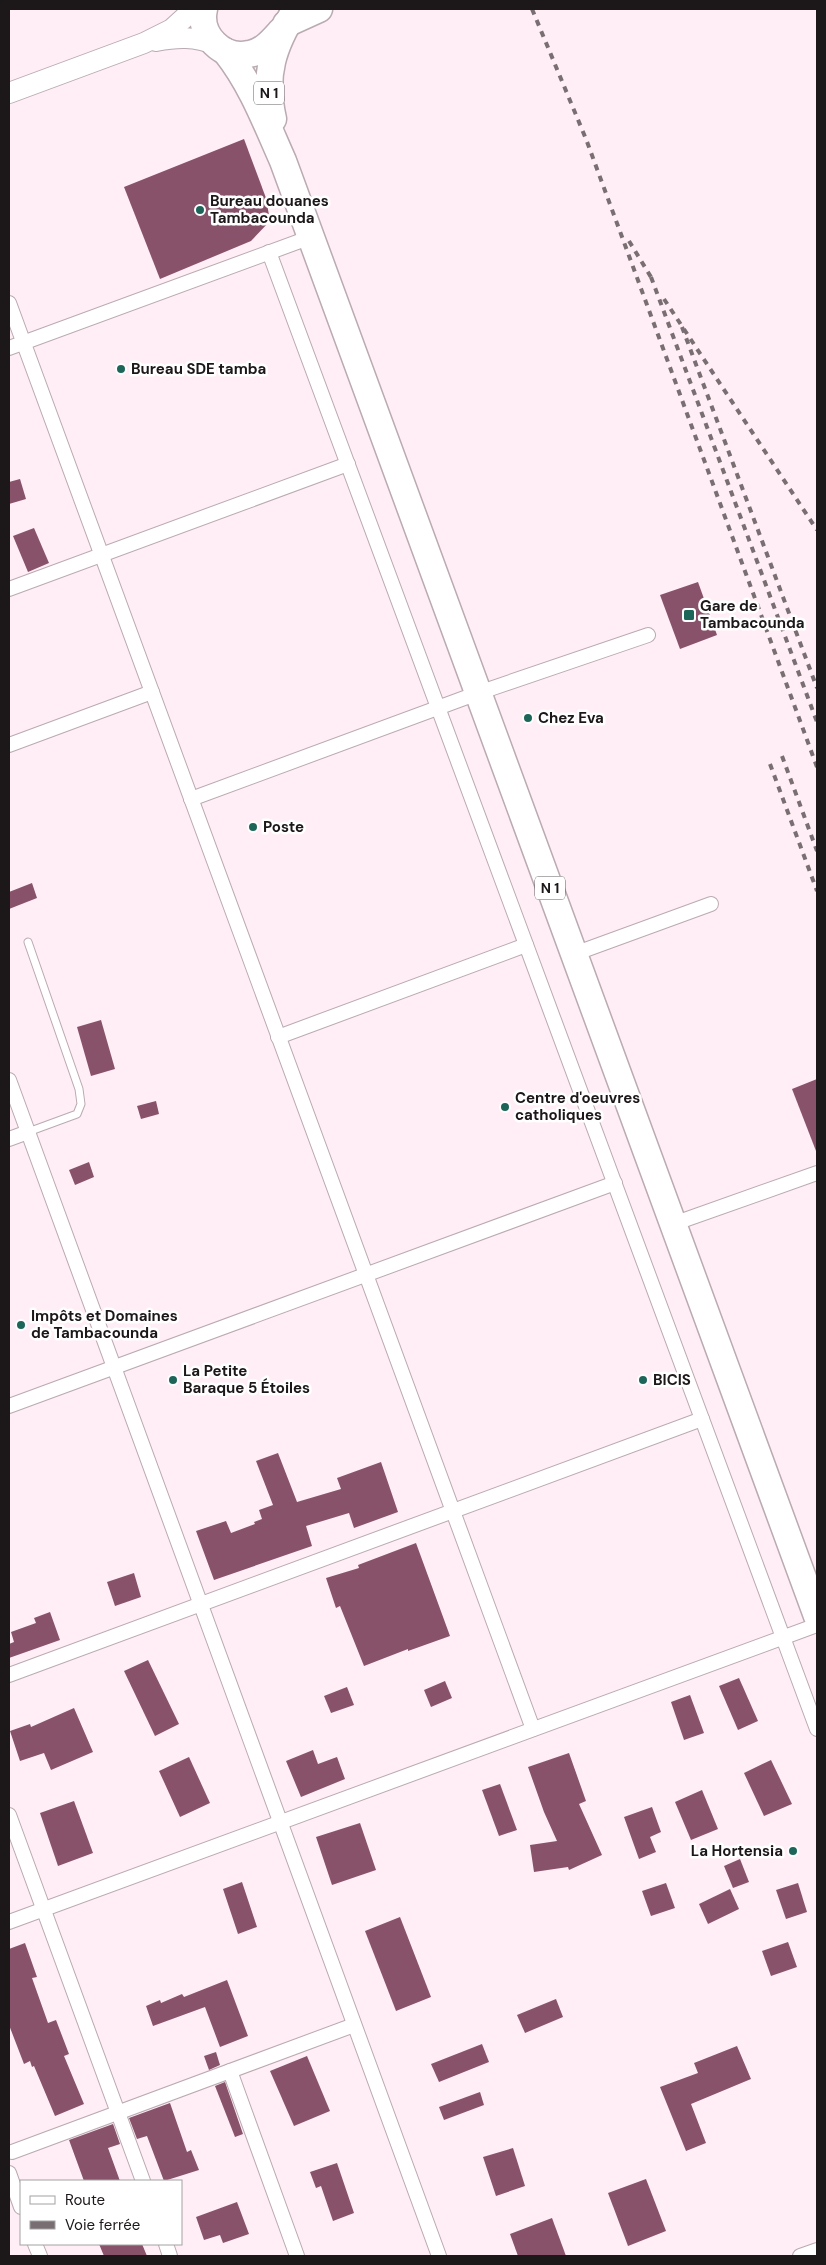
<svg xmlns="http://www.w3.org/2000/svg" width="826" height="2265" font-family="'DM Sans',sans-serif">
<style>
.building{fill:#89526b}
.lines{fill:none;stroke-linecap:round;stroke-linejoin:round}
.lane-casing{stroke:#baaab1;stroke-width:9}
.street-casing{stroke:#baaab1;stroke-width:16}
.secondary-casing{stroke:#baaab1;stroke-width:22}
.highway-casing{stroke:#baaab1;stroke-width:29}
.lane{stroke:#fff;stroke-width:7}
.street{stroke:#fff;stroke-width:14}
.secondary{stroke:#fff;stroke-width:20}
.highway{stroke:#fff;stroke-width:26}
.rail{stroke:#796f73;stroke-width:4;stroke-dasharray:6 6;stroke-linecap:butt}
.poi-dot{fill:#1e6559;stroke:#fff;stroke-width:2}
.labels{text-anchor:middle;stroke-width:5;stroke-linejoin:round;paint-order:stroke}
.shield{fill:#fff;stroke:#605d5e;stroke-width:1}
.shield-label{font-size:14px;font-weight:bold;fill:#1c1719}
.poi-label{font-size:15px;font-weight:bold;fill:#1c1719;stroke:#fff;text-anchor:start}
</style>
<rect width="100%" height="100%" fill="#ffeef5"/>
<g class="building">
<path d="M244 139 266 198 270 221 251 241 160 279 124 187Z"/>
<path d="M20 479 26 499 9 504V482Z"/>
<path d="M34 528 49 563 28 572 13 536Z"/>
<path d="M698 582 717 635 680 649 660 595Z"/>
<path d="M32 883 37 898 9 909V892Z"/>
<path d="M101 1020 115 1069 91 1076 77 1027Z"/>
<path d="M817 1079V1151H816L792 1089Z"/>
<path d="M156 1101 159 1114 141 1119 137 1106Z"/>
<path d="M89 1162 94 1177 75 1185 69 1170Z"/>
<path d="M278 1453 297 1502 341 1489 337 1478 381 1462 398 1512 354 1528 349 1513 306 1526 312 1546 214 1580 196 1531 226 1521 231 1533 255 1524 254 1522 262 1519 259 1510 273 1505 256 1461Z"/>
<path d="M416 1543 450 1636 408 1651V1649L364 1666 340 1606 336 1608 326 1578 359 1568 358 1565Z"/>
<path d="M134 1573 141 1597 115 1606 107 1582Z"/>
<path d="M50 1612 60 1640 9 1658V1644L14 1642 11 1632 36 1623 34 1618Z"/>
<path d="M148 1660 179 1724 155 1736 124 1671Z"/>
<path d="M739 1678 758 1721 738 1730 719 1686Z"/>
<path d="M445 1681 452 1698 431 1707 424 1690Z"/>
<path d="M347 1687 354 1705 331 1713 324 1696Z"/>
<path d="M690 1695 704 1733 684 1740 671 1702Z"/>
<path d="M74 1708 93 1752 51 1770 44 1753 20 1761 10 1731 30 1724 31 1727Z"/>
<path d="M313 1750 318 1764 337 1757 345 1779 301 1797 286 1761Z"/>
<path d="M569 1753 586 1801 579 1804 602 1855 569 1870 568 1867 534 1872 530 1845 557 1841 544 1812 528 1767Z"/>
<path d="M189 1757 210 1803 180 1817 159 1771Z"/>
<path d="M771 1760 792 1804 764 1816 744 1773Z"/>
<path d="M500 1784 517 1830 499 1836 482 1790Z"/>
<path d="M702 1790 718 1829 691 1840 675 1802Z"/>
<path d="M74 1801 93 1853 58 1866 40 1813Z"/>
<path d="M652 1807 661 1832 650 1837 656 1852 639 1859 624 1817Z"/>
<path d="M360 1823 376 1870 332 1885 316 1837Z"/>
<path d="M740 1859 749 1882 733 1888 724 1866Z"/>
<path d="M242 1882 257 1927 238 1934 223 1889Z"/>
<path d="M666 1883 675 1908 651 1916 642 1891Z"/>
<path d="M798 1883 807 1912 786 1919 776 1890Z"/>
<path d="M730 1889 739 1909 708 1924 699 1904Z"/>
<path d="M400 1917 431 1997 396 2011 365 1931Z"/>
<path d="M788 1942 797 1967 771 1976 762 1951Z"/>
<path d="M25 1943 37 1977 32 1978 48 2023 56 2020 69 2054 64 2056 84 2104 55 2116 34 2066 32 2067 30 2061 24 2064 9 2025V1949Z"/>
<path d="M227 1980 248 2036 220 2047 205 2007 153 2026 146 2006 160 2000 161 2003 182 1994 184 1997Z"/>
<path d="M556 1999 563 2017 525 2033 517 2015Z"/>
<path d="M482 2044 489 2062 439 2082 431 2064Z"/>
<path d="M737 2046 751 2079 691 2104 706 2143 686 2151 660 2087 698 2073 694 2063Z"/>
<path d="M216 2052 220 2065 209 2070 204 2056Z"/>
<path d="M307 2056 330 2111 294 2126 270 2071Z"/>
<path d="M225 2082 243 2134 235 2137 215 2086Z"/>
<path d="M480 2092 484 2105 444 2120 439 2107Z"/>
<path d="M170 2103 187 2152 191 2150 199 2170 164 2181 147 2136 137 2139 129 2118Z"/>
<path d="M113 2124 120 2144 108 2148 120 2181H84L69 2140Z"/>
<path d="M513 2148 525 2186 496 2196 483 2157Z"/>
<path d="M337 2163 354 2213 333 2221 321 2186 316 2188 310 2172Z"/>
<path d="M646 2179 666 2231 628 2246 608 2193Z"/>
<path d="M237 2202 249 2234 223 2243 220 2235 204 2240 196 2217Z"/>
<path d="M552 2218 566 2256H518L510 2234Z"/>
<path d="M99 2244H142L147 2256H104Z"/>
</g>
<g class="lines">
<defs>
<path id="lane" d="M28 1132 77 1114 81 1104 79 1089 28 942"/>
<g id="street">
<path d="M269 252 817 1729"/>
<path d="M9 303 533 1729"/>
<path d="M9 348 311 237"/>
<path d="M9 589 348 464"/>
<path d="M9 745 152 692"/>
<path d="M191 799 478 693 648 635"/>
<path d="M574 954 711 904"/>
<path d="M278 1037 526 945"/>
<path d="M9 1080 439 2256"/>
<path d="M9 1139 28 1132"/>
<path d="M673 1224 817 1173"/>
<path d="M9 1406 615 1183"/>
<path d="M9 1675 702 1419"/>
<path d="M9 1815 143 2181"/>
<path d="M9 1922 817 1625"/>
<path d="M230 2071 297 2256"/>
<path d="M12 2152 354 2025"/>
<path d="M9 2173 21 2207"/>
<path d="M35 2244 40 2256"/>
<path d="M166 2244 170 2256"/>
<path d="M800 2256 817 2250"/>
</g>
<g id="secondary">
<path d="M156 41C177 37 195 36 216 45"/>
<path d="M9 93 144 43 172 29 194 9"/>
</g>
<g id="highway">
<path d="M204 9C198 35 223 60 249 54 263 52 272 41 281 31"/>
<path d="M286 24 319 9"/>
<path d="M226 52C252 85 266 123 283 161L817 1616"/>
<path d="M273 119C263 75 273 46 296 9"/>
</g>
</defs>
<use href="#lane" class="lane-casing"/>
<use href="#street" class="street-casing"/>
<use href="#secondary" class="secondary-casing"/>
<use href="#highway" class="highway-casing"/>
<use href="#lane" class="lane"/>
<use href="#street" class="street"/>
<use href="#secondary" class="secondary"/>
<use href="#highway" class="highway"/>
<g class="rail">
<path d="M532 9 586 139 817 767"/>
<path d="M629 241 654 282"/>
<path d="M651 277 817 722"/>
<path d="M664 299 817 530"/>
<path d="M682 327 817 688"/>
<path d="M782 756 817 851"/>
<path d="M770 764 817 891"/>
</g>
</g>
<g class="poi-dot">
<circle cx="200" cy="210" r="5"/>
<circle cx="121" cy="369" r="5"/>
<rect x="683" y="609" width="12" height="12" rx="2.5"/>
<circle cx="528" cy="718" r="5"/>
<circle cx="253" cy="827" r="5"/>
<circle cx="505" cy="1107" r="5"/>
<circle cx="21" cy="1325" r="5"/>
<circle cx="173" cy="1380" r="5"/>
<circle cx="643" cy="1380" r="5"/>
<circle cx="793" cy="1851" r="5"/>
</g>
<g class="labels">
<g class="shield">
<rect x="254" y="81.5" width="30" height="23" rx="4"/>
<rect x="535" y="876.5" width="30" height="23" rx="4"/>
</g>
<g class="shield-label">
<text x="269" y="98">N 1</text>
<text x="550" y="893">N 1</text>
</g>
<g class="poi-label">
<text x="210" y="206">Bureau douanes<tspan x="210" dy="17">Tambacounda</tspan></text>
<text x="131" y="374">Bureau SDE tamba</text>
<text x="700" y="611">Gare de<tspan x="700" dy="17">Tambacounda</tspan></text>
<text x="538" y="723">Chez Eva</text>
<text x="263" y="832">Poste</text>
<text x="515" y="1103">Centre d'oeuvres<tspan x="515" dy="17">catholiques</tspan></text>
<text x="31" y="1321">Impôts et Domaines<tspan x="31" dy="17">de Tambacounda</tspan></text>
<text x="183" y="1376">La Petite<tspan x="183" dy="17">Baraque 5 Étoiles</tspan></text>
<text x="653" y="1385">BICIS</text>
<text x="783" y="1856" text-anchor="end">La Hortensia</text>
</g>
</g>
<rect width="826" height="2265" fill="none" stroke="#1c1719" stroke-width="20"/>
<rect x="20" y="2180" width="162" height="65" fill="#ffffff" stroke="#a4a2a3"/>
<rect x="30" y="2196" width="25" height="8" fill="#ffffff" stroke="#a4a2a3"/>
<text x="65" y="2205" font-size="15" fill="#1c1719">Route</text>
<rect x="30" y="2221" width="25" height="8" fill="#796f73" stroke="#a4a2a3"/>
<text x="65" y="2230" font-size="15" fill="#1c1719">Voie ferrée</text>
</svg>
